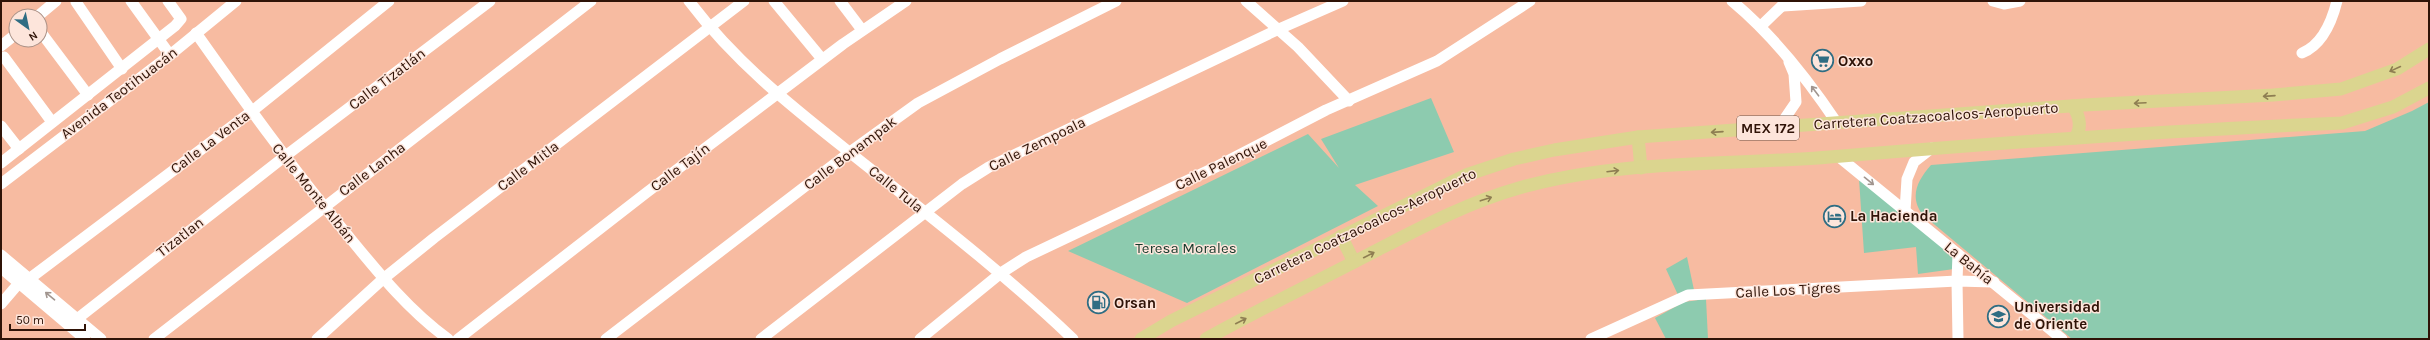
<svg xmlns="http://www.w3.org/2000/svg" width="2430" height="340" font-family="Karla,sans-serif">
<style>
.green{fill:#8dcbaf}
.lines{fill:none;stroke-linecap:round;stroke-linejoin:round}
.minor{stroke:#fff;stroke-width:11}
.major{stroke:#dbd58f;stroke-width:13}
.oneway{stroke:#8e7e52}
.oneway2{stroke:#a1958f}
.labels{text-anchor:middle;stroke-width:3;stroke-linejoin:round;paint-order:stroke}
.shield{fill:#fde5db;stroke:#6d5247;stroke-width:1}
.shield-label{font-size:14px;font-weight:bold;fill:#2f1307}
.poi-label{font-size:15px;font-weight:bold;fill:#2f1307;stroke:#fde5db;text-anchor:start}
.street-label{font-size:15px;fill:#2f1307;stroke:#fde5db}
.park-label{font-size:15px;fill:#16392b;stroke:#fde5db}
</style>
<rect width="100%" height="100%" fill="#f7bba1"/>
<g class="green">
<path d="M1431 98 1454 152 1355 185 1378 206 1187 303 1068 251 1308 134 1339 168 1321 139Z"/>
<path d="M2429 102V337L2426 339H2072L1923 215C1909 197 1917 181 1931 165L2365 131 2412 111Z"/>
<path d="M1859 179 1955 253 1954 269 1918 274 1916 247 1864 253Z"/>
<path d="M1687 257 1694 290 1678 295 1666 269Z"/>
<path d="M1706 299 1708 339H1666L1655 318 1684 302Z"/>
</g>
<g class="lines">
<g class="minor">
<path d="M131 1 170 55"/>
<path d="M689 1C739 67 799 112 863 163 935 220 1007 276 1073 339"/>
<path d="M774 1 822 59"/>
<path d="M840 1 862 30"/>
<path d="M1246 1 1298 47 1349 101"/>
<path d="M1732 1C1774 36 1807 78 1837 123"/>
<path d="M1993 1 2004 4 2020 1"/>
<path d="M76 2 122 69"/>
<path d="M1783 6 1861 1"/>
<path d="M38 16 56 1"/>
<path d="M1761 26 1787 1"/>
<path d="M40 31 88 95"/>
<path d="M196 33C244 101 292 168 345 232 377 271 407 309 448 339"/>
<path d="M1 46 16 34"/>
<path d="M2302 53C2322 45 2332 21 2337 1"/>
<path d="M4 57 52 122"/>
<path d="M1 126 19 149"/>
<path d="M1779 127 1796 102 1794 74 1789 62"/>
<path d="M1839 157 2062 339"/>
<path d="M1 163 175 26 181 19 168 1"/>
<path d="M1 184 170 55 236 1"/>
<path d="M1905 211 1907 179 1914 162 1932 148"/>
<path d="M1958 254 1957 281 1958 339"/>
<path d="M1 255 101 339"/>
<path d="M1 268 85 339"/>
<path d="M29 279 251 112 389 1"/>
<path d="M1 304 19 283"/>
<path d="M77 319 284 157 490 1"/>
<path d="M154 339 591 1"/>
<path d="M317 339 383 279 434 238 744 1"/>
<path d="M458 339 646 193 843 44 906 1"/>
<path d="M606 339 850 152 918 103 1000 59 1116 1"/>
<path d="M761 339 962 184 989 167 1279 29 1343 1"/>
<path d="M920 339 1001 273 1026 257 1218 166 1326 110 1437 61 1530 1"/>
<path d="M1591 339 1688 295 1957 281 1994 282"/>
</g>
<g class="major">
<path d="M2073 106C2080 117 2082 128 2075 138"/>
<path d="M1638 137 1641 168"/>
<path d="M1341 236 1354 262"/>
<path d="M1141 339 1171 321 1466 175 1514 159 1554 150 1638 137 2084 105 2273 95 2341 89 2397 69 2429 49"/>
<path d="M1206 339C1256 311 1308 286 1358 260 1411 233 1462 204 1519 188 1623 158 1735 166 1842 156 2009 142 2175 130 2342 123L2393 107 2429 88"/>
</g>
</g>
<defs><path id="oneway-shaft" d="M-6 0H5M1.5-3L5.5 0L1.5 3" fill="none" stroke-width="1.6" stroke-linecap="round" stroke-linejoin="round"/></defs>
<g class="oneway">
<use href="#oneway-shaft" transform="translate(2395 69) rotate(155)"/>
<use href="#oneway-shaft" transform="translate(2269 96) rotate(176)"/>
<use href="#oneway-shaft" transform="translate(2140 103) rotate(177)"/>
<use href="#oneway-shaft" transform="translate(1717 132) rotate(176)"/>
<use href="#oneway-shaft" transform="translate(1613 171) rotate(-7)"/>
<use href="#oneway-shaft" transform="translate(1486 199) rotate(-18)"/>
<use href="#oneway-shaft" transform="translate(1369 255) rotate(-27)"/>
<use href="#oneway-shaft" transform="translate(1241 321) rotate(-27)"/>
</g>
<g class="oneway2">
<use href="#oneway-shaft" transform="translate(1815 91) rotate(-127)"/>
<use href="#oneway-shaft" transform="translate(1869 181) rotate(39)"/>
<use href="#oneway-shaft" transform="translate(50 296) rotate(-140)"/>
</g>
<defs>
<symbol id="supermarket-ring" viewBox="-11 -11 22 22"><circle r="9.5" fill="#fde5db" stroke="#2f6d83" stroke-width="1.5"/><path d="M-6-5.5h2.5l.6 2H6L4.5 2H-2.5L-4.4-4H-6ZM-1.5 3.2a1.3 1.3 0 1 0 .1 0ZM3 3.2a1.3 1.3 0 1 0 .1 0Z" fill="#2f6d83"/></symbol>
<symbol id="hotel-ring" viewBox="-11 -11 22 22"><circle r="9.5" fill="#fde5db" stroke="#2f6d83" stroke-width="1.5"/><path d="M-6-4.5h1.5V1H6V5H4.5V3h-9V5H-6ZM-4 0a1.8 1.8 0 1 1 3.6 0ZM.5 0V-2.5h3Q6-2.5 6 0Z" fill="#2f6d83"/></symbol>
<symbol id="fuel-ring" viewBox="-11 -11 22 22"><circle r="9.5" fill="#fde5db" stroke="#2f6d83" stroke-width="1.5"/><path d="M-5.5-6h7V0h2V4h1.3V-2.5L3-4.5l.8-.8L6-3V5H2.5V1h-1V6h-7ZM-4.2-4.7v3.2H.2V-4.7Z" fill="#2f6d83"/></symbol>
<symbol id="university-ring" viewBox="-11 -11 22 22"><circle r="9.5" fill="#fde5db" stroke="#2f6d83" stroke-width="1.5"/><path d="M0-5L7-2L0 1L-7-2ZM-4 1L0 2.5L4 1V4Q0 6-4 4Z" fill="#2f6d83"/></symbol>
</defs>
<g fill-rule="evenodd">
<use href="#supermarket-ring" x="1810" y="48" width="25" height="25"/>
<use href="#hotel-ring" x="1822" y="204" width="25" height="25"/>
<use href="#fuel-ring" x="1086" y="290" width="25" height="25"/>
<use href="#university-ring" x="1986" y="304" width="25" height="25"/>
</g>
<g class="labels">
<rect class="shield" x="1737" y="116" width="62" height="24" rx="3"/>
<g class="shield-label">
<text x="1768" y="133">MEX 172</text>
</g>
<g class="poi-label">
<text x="1838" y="66">Oxxo</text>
<text x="1850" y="221">La Hacienda</text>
<text x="1114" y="308">Orsan</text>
<text x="2014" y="312">Universidad<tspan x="2014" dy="17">de Oriente</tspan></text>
</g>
<g class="street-label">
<text transform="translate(387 79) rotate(-37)" y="5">Calle Tizatlán</text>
<text transform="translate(119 93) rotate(-37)" y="5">Avenida Teotihuacán</text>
<text transform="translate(1936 116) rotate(-4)" y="5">Carretera Coatzacoalcos-Aeropuerto</text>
<text transform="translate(210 142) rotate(-37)" y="5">Calle La Venta</text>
<text transform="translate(1037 144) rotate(-26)" y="5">Calle Zempoala</text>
<text transform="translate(850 153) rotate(-37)" y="5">Calle Bonampak</text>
<text transform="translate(1221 164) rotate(-26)" y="5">Calle Palenque</text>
<text transform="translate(528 166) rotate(-37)" y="5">Calle Mitla</text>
<text transform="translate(680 167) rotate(-37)" y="5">Calle Tajín</text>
<text transform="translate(372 169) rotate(-37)" y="5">Calle Lanha</text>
<text transform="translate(896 189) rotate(39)" y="5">Calle Tula</text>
<text transform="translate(314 193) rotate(51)" y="5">Calle Monte Albán</text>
<text transform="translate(1365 226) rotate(-26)" y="5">Carretera Coatzacoalcos-Aeropuerto</text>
<text transform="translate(180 237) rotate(-38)" y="5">Tizatlan</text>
<text transform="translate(1969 263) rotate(39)" y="5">La Bahía</text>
<text transform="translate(1788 290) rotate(-3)" y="5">Calle Los Tigres</text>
</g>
<g class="park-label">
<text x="1186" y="253">Teresa Morales</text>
</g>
</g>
<rect width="2430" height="340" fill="none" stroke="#2f1307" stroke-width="4"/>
<g transform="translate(28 28) rotate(147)"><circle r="19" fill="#fde5db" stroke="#ab9186"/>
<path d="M0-3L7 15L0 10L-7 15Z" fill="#2f6d83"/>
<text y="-6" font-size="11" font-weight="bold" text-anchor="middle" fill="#2f1307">N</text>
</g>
<path d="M10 324v6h75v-6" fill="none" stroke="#2f1307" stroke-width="2"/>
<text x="16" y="324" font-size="12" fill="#2f1307" stroke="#fde5db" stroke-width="3" paint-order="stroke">50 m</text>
</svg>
